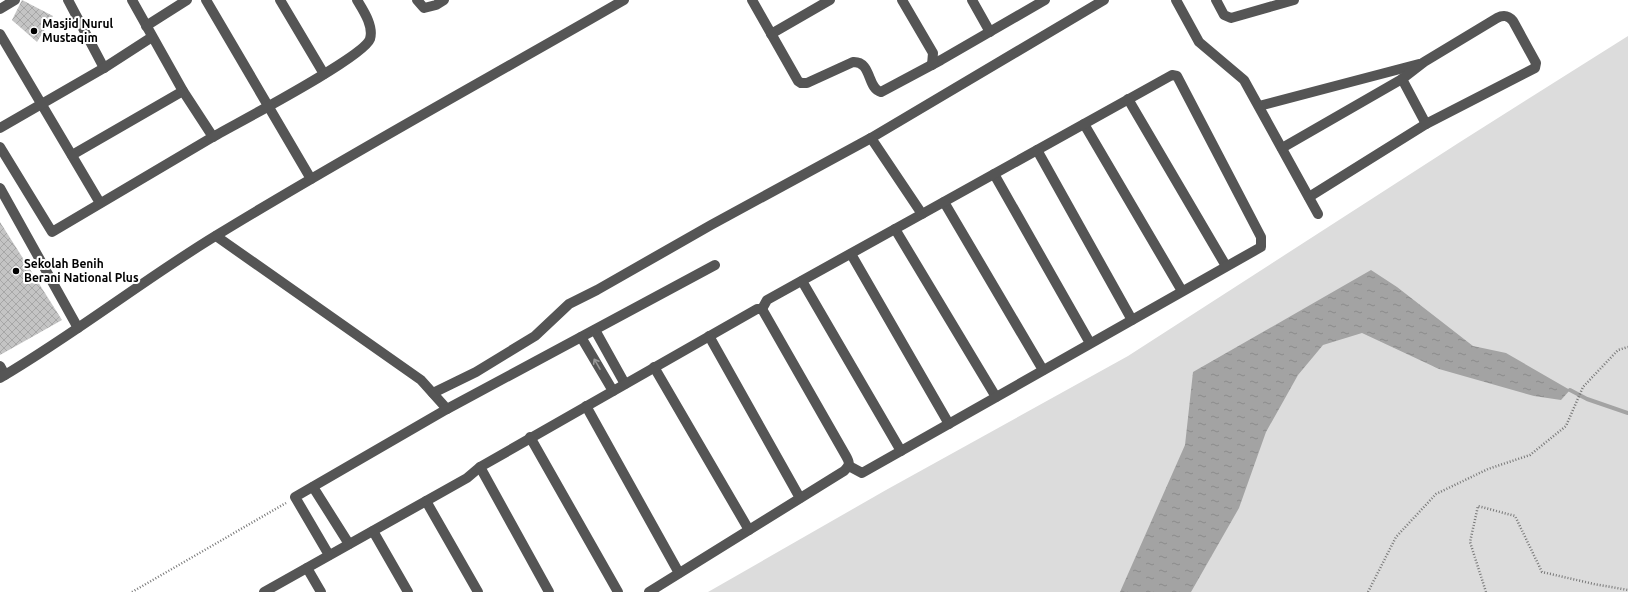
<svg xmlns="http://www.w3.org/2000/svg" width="1628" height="592" font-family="Ubuntu,sans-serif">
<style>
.grass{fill:#dcdcdc}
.water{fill:url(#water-ripples)}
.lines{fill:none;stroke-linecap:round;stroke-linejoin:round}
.stream{stroke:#a3a3a3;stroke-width:4}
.building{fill:url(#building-cross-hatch)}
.path{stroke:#777;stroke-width:2.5;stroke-dasharray:1 2;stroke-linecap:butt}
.minor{stroke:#555;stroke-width:10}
.oneway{stroke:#999}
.poi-dot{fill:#000;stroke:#fff;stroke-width:1.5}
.labels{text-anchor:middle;stroke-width:4;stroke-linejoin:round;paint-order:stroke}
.poi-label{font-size:12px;font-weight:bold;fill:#000;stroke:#fff;text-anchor:start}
</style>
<defs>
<pattern id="water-ripples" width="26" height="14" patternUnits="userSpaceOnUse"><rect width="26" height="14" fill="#a3a3a3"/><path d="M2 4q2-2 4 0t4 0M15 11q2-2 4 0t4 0" fill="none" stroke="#8b8b8b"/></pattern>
<pattern id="building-cross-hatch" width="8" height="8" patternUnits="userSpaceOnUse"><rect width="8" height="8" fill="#c4c4c4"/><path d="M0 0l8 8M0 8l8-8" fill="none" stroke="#a7a7a7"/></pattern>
</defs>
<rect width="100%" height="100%" fill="#fff"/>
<path class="grass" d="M1628 36V592H708L886 490 1128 356 1460 142Z"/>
<path class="water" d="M1371 270 1397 287 1473 346 1506 353 1570 390 1561 400 1534 396 1439 369 1362 333 1323 345 1298 375 1266 432 1239 508 1191 592H1120L1185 445 1193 372Z"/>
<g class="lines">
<path class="stream" d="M1570 390 1587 399 1628 413"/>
</g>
<g class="building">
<path d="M22 0 53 16 37 42 12 20Z"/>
<path d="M0 222 62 320 0 355Z"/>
</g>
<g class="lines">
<g class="path">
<path d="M132 592 286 503"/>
<path d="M1368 592 1396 537 1436 494 1488 469 1530 455 1566 426 1583 387 1618 350 1628 347"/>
<path d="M1486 592 1470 542 1478 506 1515 516 1542 572 1594 584 1628 590"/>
</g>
<g class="minor">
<path d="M68 0 104 68"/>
<path d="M132 0 183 91 213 137"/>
<path d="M206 0 311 179"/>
<path d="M280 0 324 74"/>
<path d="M417 0 424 8 436 5 444 0"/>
<path d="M752 0 798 81 801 83H807L853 62C872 61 867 89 881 92L941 60 1045 0"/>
<path d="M902 0 933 53 932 65"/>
<path d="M972 0 990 32"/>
<path d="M1176 0 1199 42 1244 80 1318 214"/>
<path d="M1216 0 1224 15 1231 18 1294 0"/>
<path d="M0 9 15 0"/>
<path d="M146 26 187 0"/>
<path d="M0 34 100 203"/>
<path d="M771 34 830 0"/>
<path d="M1402 79 1426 124"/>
<path d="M1128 99 1226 266"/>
<path d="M1259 106 1419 64"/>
<path d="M1084 124 1182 291"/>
<path d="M0 128 104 68 152 37"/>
<path d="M0 147 52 232C105 201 158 169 211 138 235 124 363 58 370 39 374 26 363 10 357 0"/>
<path d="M1282 148 1402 79 1424 62 1497 18C1503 15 1508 15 1513 21L1536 63 1535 68 1426 124 1309 197"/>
<path d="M1037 150 1132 320"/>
<path d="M72 155 183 91"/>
<path d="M994 174 1090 343"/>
<path d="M0 188 78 328"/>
<path d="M944 202 1043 370"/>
<path d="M895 229 996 397"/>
<path d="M216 236 421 380 447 409 715 265"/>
<path d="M851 254 949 424"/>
<path d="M802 281 901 451"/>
<path d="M762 309 767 300 922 214"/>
<path d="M595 330 625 384"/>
<path d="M709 336 800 498"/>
<path d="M581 337 613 391"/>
<path d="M0 366 5 375"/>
<path d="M654 367 749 530"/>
<path d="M0 378C75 334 143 280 217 235 351 153 489 78 624 0"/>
<path d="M433 393 476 372 535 336 569 304 597 290 711 225 871 138"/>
<path d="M586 406 679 573"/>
<path d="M530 437 618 592"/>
<path d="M849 466 862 473 1261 247V237L1177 76 1172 75 922 214 871 138 1104 0"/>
<path d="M313 487 349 544"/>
<path d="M426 501 478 592"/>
<path d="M373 531 408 592"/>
<path d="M329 555 295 497 447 409"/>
<path d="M307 568 321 592"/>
<path d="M264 592 467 478 480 467"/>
<path d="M549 592 480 467 757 309H762L846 456C850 463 850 465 844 471L649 592"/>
</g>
</g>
<defs><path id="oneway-shaft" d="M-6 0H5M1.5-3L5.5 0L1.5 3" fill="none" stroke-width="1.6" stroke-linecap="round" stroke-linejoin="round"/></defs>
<use class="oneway" href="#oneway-shaft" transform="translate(597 364) rotate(-120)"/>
<g class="poi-dot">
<circle cx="34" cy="31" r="4"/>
<circle cx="16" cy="271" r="4"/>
</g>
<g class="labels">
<g class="poi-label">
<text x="42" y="28">Masjid Nurul<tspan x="42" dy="14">Mustaqim</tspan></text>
<text x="24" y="268">Sekolah Benih<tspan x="24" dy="14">Berani National Plus</tspan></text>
</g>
</g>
</svg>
